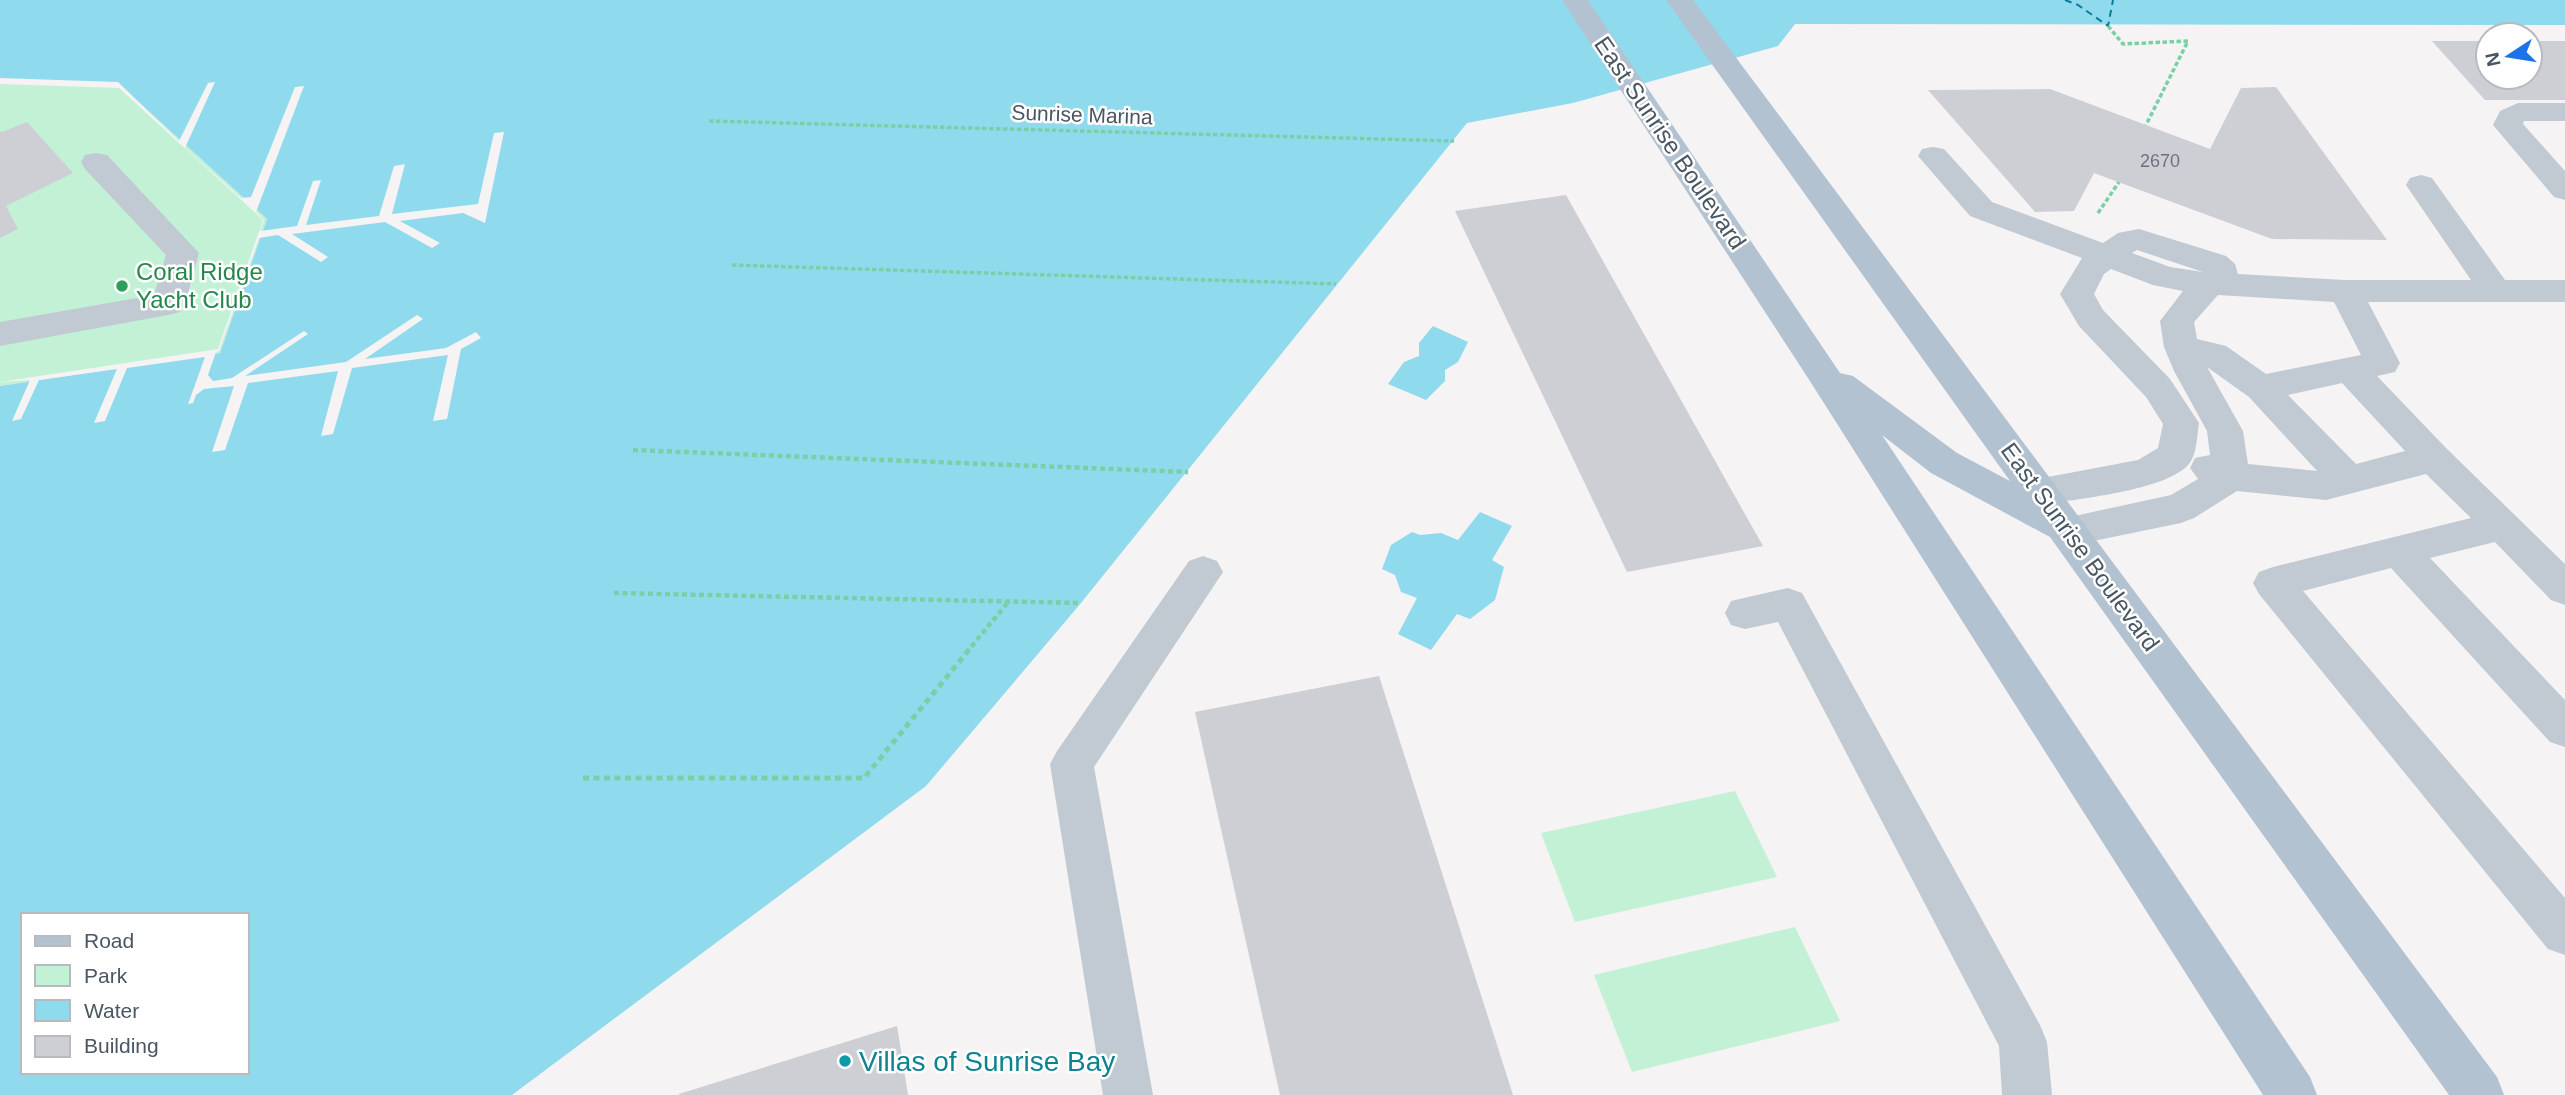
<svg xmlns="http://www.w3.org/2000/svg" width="2565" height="1095" font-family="Helvetica,sans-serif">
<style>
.green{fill:#c3f1d5}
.water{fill:#90daee;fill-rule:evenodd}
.pier{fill:#f5f3f3}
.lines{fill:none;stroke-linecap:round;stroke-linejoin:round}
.ferry{stroke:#0c7c9b;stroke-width:2;stroke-dasharray:7 5;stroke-linecap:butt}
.building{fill:#cdcfd5}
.path-far2{stroke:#7ad0a6;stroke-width:3.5;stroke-dasharray:4.5 2.5;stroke-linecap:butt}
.path-far1{stroke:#7ad0a6;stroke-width:4.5;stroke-dasharray:5 3.5;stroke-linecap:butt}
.path{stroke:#7ad0a6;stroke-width:5;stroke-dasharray:6 4.5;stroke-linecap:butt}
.minor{fill:#c1cad2;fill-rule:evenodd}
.major{fill:#b3c2d1;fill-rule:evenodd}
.leisure-dot{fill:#2e9e5b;stroke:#fff;stroke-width:2.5}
.culture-dot{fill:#0f9aa8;stroke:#fff;stroke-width:2.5}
.labels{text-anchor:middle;stroke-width:5;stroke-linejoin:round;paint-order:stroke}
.far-number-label{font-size:18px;fill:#6b747e}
.far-street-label{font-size:21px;fill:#4a5661;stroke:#fff}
.street-label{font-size:24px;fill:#4a5661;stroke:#fff}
.leisure-label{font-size:24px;fill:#27864d;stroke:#fff;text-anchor:start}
.near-culture-label{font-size:28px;fill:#0d838f;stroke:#fff;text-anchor:start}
</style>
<rect width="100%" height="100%" fill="#f5f3f3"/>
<g class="green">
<path d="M0 81 120 85 267 219 220 353 0 386Z"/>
<path d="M1735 791 1777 877 1575 922 1541 833Z"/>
<path d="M1795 927 1840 1021 1632 1072 1594 975Z"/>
</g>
<g class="water">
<path d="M0 0H2565V25L1795 24 1778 46 1573 103 1467 123 1081 603 926 786 512 1095H0V386L220 353 267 219 120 85 0 81ZM23 915H247V1072H23Z"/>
<path d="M1433 326 1468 342 1458 362 1445 370V381L1426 400 1388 384 1404 362 1419 356V343Z"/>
<path d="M1480 512 1512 526 1492 560 1504 567 1495 600 1470 619 1457 614 1431 650 1398 634 1417 598 1401 592 1395 575 1382 569 1391 545 1412 532 1420 535 1441 533 1458 540Z"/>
</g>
<path class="pier" d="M0 78 118 82 179 141 208 83 215 82 185 148 241 198 251 197 295 87 304 86 256 212 264 220 260 231 297 226 313 181 321 180 306 225 379 216 394 166 405 164 392 214 478 204 494 133 504 132 485 223 463 213 400 221 440 243 432 248 385 222 292 234 328 257 321 262 278 235 259 238 219 351 216 352 208 375 213 381 232 378 304 331 308 334 245 376 346 362 417 315 423 319 365 359 446 348 476 332 481 338 461 349 447 419 433 421 448 355 352 368 333 434 321 436 338 371 248 383 225 450 212 452 234 386 204 389 196 395 193 403 188 404 205 357 127 368 105 421 94 423 117 369 39 380 21 419 12 421 30 380 0 382 218 349 263 220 119 88 0 84Z"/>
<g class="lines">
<path class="ferry" d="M2065 0 2078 5 2108 26 2113 0"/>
</g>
<g class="building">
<path d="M2432 41H2488V77H2530V41H2565V100H2485Z"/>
<path d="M2276 87 2387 240 2272 239 2094 173 2074 211 2035 212 1928 90 2050 89 2210 149 2241 88Z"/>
<path d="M27 122 73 173 6 206 18 229 0 238V131L2 132Z"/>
<path d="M1566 195 1737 500 1763 546 1627 572 1455 211Z"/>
<path d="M1379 676 1513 1095H1280L1195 712Z"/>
<path d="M897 1026 908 1095H679V1094Z"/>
</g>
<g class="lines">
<g class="path-far2">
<path d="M2108 26 2123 44 2188 41 2146 125"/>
<path d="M709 121 1454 141"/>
<path d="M2098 213 2119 182"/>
<path d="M732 265 1336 284"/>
</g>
<g class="path-far1">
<path d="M633 450 1188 472"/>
<path d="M614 593 1081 603"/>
<path d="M966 653 1009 601"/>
</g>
<path class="path" d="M583 778H864L968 651"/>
<g class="minor">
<path d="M2518 103H2565V121H2524L2523 124 2565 171V200L2554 197 2493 125 2500 111Z"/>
<path d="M1933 147 1944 149 1992 202 2103 243 2118 233 2139 229 2226 256 2235 264 2238 274 2345 280H2471L2406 185 2410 178 2421 175 2432 178 2505 280H2565V302H2368L2400 363 2395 372 2377 376 2446 448 2565 564V605L2551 600 2495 542 2430 558 2565 700V747L2550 742 2391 568 2303 591 2565 898V955L2548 949 2259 594 2253 583 2259 572 2273 567 2471 518 2426 474 2326 500 2237 491 2194 518 2181 523 2069 546 2056 542 2050 531 2056 520 2171 495 2198 479 2190 468 2195 458 2210 455 2207 431 2174 371 2164 347 2160 321 2183 291 2153 285 2111 269 2104 274 2094 294 2103 310 2170 379 2199 423C2197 435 2197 456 2188 465 2164 491 2076 499 2040 505L2027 501 2021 491 2027 481 2138 460 2158 448 2163 424 2146 397 2079 326 2060 294 2082 258 1970 216 1918 156 1922 149ZM2137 250 2203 272 2170 267 2132 253ZM2218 295 2334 302 2361 355 2266 374 2226 346 2197 339 2194 322ZM2207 367 2249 397 2317 471 2248 464 2243 431ZM2342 383 2405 451 2356 464 2288 395Z"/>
<path d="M96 153 107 155 199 253 185 304 180 312 168 315 0 346V322L154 295 166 255 85 169 81 162 85 155Z"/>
<path d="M1203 556 1217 561 1223 572 1094 767 1153 1095H1103L1050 764 1057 751 1189 561Z"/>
<path d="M1788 588 1802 593 2040 1025 2047 1042 2052 1095H2002L1999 1046 1778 622 1745 629 1731 625 1725 613 1731 601Z"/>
</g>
<path class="major" d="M1562 0H1588L1840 373 1853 376 1957 453 2010 481 1666 0H1693L2497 1077 2504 1095H2449L2050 537 1931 473 1882 435 2310 1077 2317 1095H2263L1808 378Z"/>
</g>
<circle class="leisure-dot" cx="122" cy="286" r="7"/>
<circle class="culture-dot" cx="845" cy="1061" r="7"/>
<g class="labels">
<g class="far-number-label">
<text x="2160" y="167">2670</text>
</g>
<g class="far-street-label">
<text transform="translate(1082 115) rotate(2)" y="7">Sunrise Marina</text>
</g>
<g class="street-label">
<text transform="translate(1670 143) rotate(56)" y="8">East Sunrise Boulevard</text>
<text transform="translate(2080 547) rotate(54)" y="8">East Sunrise Boulevard</text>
</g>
<g class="leisure-label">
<text x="136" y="280">Coral Ridge<tspan x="136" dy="28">Yacht Club</tspan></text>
</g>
<g class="near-culture-label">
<text x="859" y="1071">Villas of Sunrise Bay</text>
</g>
</g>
<rect x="21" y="913" width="228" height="161" fill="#ffffff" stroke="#b7bbc0" stroke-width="2"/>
<rect x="35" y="936" width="35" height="10" fill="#b3c2d1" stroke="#b7bbc0" stroke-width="2"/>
<text x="84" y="948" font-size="21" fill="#4a5661">Road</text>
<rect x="35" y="965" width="35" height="21" fill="#c3f1d5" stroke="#b7bbc0" stroke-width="2"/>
<text x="84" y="983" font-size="21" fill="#4a5661">Park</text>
<rect x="35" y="1000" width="35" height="21" fill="#90daee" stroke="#b7bbc0" stroke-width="2"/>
<text x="84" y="1018" font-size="21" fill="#4a5661">Water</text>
<rect x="35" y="1036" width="35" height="21" fill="#cdcfd5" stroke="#b7bbc0" stroke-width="2"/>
<text x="84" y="1053" font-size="21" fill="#4a5661">Building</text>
<g transform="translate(2509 56) rotate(258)"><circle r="33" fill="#ffffff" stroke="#b7bbc0" stroke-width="2"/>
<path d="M0-5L12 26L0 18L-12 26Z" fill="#1a73e8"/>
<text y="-10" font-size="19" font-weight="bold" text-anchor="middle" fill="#4a5661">N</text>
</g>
</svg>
